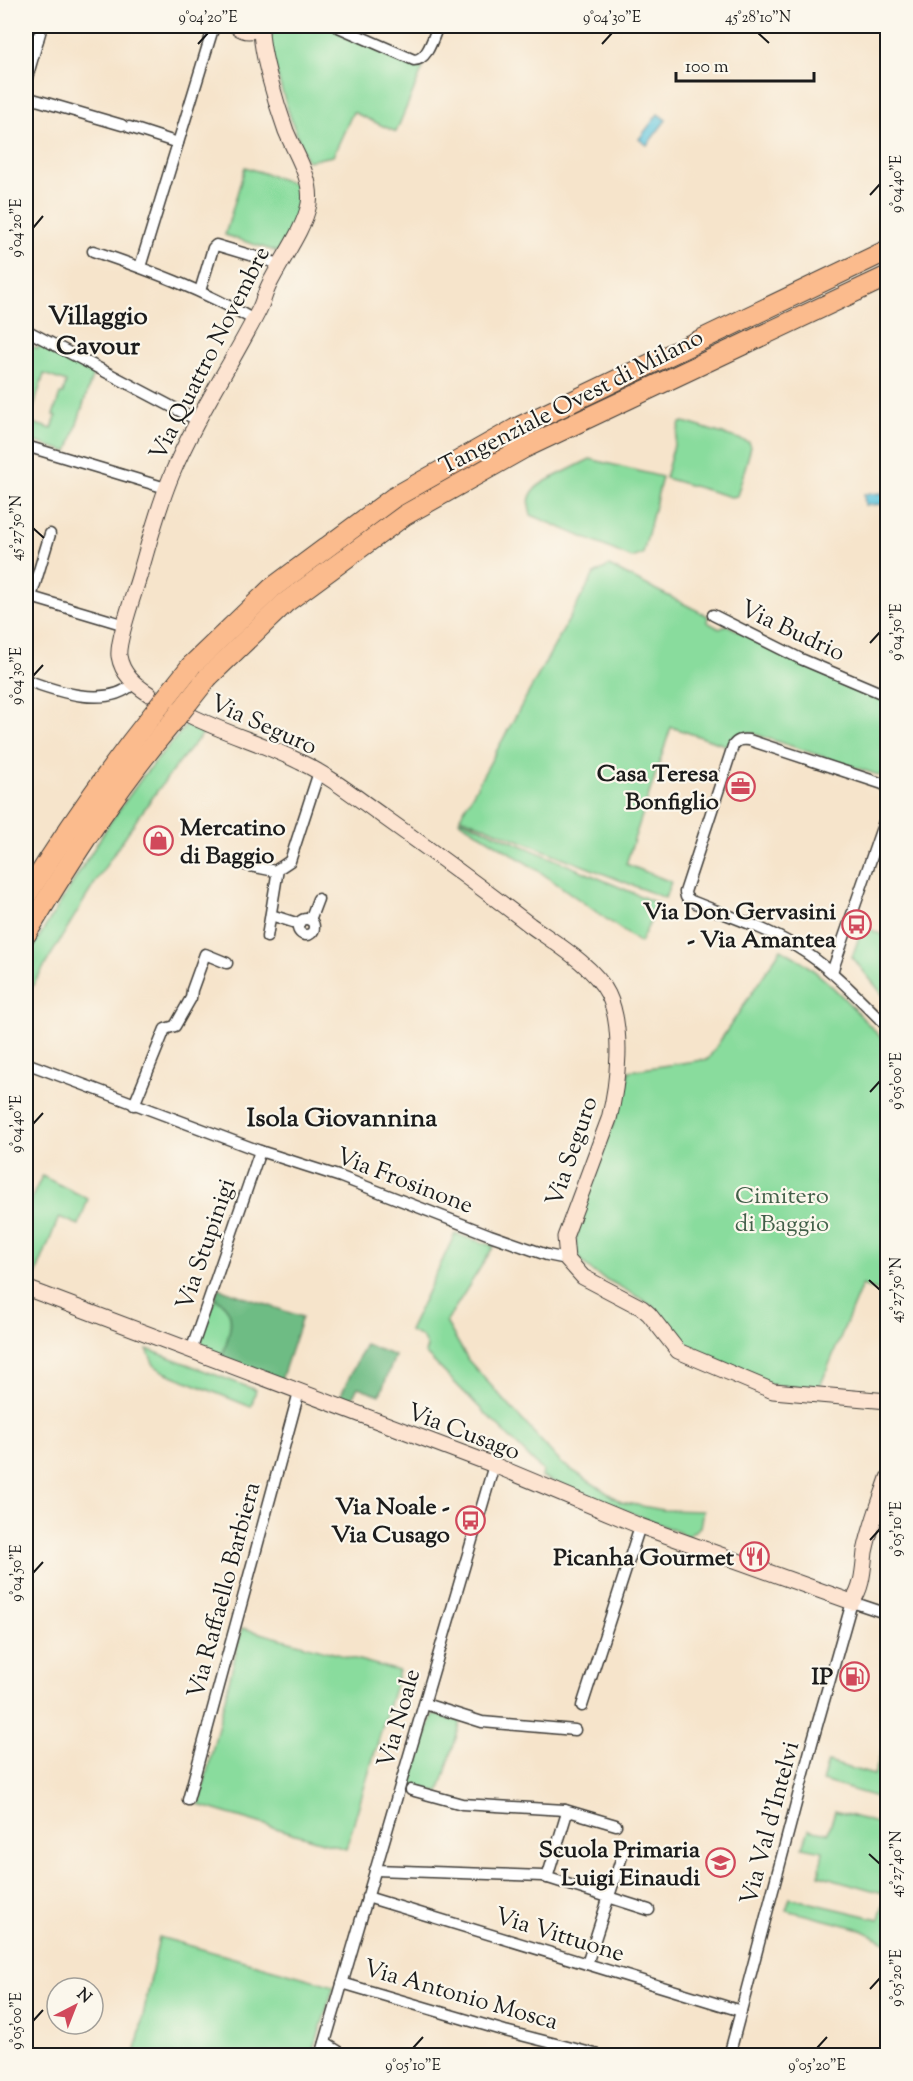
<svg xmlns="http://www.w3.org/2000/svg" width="913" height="2081" font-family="'Sorts Mill Goudy',serif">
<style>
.green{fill:#89dc9d;stroke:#527c5c;stroke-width:1.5;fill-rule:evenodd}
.forest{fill:#6ebc84;stroke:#456c50;stroke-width:1.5}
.water{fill:#61c6de;stroke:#3e717d;stroke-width:1.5}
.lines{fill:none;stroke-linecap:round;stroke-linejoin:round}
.street-casing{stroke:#3d3a36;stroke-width:13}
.secondary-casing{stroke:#3d3a36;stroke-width:17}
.highway-casing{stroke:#3d3a36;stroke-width:22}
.street{stroke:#fff;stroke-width:10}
.secondary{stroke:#fde4d1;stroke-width:15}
.highway{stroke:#fbbb8d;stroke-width:20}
.highway-bridge-casing{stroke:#3d3a36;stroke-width:22;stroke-linecap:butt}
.highway-bridge{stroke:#fbbb8d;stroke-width:20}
.ticks{fill:none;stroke:#1c1c1c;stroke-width:2}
.labels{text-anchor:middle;stroke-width:4.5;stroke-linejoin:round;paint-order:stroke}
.street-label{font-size:24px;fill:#1c1c1c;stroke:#fbf7ec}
.poi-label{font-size:24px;font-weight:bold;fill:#1c1c1c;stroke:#fbf7ec;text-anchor:end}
.park-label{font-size:24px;fill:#425f49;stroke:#fbf7ec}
.neighbourhood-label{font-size:26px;font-weight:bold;fill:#1c1c1c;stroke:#fbf7ec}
.neatline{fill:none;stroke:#1c1c1c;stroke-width:2}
.ticks-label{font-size:15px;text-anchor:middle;fill:#1c1c1c}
</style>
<rect width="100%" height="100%" fill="#fbf7ec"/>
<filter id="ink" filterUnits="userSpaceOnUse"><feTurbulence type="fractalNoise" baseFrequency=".0167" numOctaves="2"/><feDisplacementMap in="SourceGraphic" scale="12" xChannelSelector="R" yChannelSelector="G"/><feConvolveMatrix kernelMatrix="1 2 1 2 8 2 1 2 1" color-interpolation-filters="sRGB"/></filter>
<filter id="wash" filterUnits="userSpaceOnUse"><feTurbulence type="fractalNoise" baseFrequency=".008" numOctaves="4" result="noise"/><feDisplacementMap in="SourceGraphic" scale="24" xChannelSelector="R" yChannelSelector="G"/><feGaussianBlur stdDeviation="1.35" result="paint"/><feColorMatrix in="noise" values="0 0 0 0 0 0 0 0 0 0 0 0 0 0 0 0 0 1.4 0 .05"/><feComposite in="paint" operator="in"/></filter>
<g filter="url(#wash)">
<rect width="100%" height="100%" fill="#f6e4cb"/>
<g class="green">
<path d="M278 26H329L423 68 396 132 353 112 333 156 307 161C290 121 278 81 268 39L277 29Z"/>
<path d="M245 167 302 186C307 210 292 231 281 253L225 235Z"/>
<path d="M26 343 38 349 40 343 94 371 68 452 26 439ZM44 374 66 382 63 394H60L53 415 56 416 52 429 29 422Z"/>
<path d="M684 422 749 442 751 447 737 496 731 497 665 478 680 423Z"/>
<path d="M590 459 662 477 643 554 632 558 531 515C523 490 541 483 560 474 570 469 580 464 590 459Z"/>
<path d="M609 566 708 616 707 622 720 629 727 625 800 663 887 701V778L749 732 734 737 728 746 671 727 626 864 671 882 665 898 460 817 594 574Z"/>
<path d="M190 721 206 730C135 811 81 905 26 997V958L111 821 144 775Z"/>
<path d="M460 819 659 904 640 943 536 869 459 821Z"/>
<path d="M863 926 887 937V1000L852 957Z"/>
<path d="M781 949C825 972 853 1009 887 1044L888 1171 883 1183 888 1188 887 1295 862 1285 819 1389 770 1385 677 1342C674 1335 672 1327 667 1321 654 1304 633 1294 615 1284 601 1277 582 1268 577 1252 569 1229 616 1120 626 1090L629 1071 708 1059Z"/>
<path d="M42 1176 88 1199 79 1225 59 1217 32 1284 26 1282V1210Z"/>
<path d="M455 1234 494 1246 446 1322 468 1360 561 1463 621 1502 663 1510 703 1511 700 1527 688 1536 542 1477 543 1471 425 1353 427 1347 422 1337 409 1331Z"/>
<path d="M215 1298C241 1311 228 1335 222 1358L198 1348Z"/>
<path d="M147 1349 256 1390 251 1407 164 1372 154 1365Z"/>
<path d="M242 1628 399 1671 346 1849 199 1805Z"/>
<path d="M433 1714 461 1722 439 1793 410 1784Z"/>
<path d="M882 1750 887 1752V1800L822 1781 828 1762 874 1775Z"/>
<path d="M835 1811 887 1826V1943L857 1928 786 1910 790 1898 879 1919 886 1894 819 1875 823 1851 803 1847 809 1829 828 1833Z"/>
<path d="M159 1937 334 1986 312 2055H135Z"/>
</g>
<g class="forest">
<path d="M218 1288 302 1317 281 1380 222 1358C228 1335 241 1312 215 1298Z"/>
<path d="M365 1344 395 1356 380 1395 358 1387 349 1405 338 1401Z"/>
</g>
<g class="water">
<path d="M658 114 666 120 647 145 639 139Z"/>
<path d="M886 493 887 504 865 505 864 494Z"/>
</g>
</g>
<g filter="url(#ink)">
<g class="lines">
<defs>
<g id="street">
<path d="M336 26 414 60C428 60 433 37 438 26"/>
<path d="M26 36 38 40"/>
<path d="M26 81 42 26"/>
<path d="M26 97 122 125"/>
<path d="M129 127 178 143"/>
<path d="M93 251C149 270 203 290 254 320"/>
<path d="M140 267 212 32 216 26"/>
<path d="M200 291 213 248 216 245 280 264"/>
<path d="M26 330 199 421"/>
<path d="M26 446 166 488"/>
<path d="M50 534 31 597 125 625"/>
<path d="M713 615 801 659 888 696"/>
<path d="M26 680C56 691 106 709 133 684"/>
<path d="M888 788 883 784 749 740C741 739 737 740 733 746L685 892 686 897 691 901C726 915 764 927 797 947 832 968 859 999 888 1027"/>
<path d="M245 865 275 871 290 861 319 772"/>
<path d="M271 915 299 924"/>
<circle cx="306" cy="927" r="8"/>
<path d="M310 920 318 899"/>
<path d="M267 937 278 869"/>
<path d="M832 972 888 810"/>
<path d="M26 1063 260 1151 341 1177 490 1235 547 1255 567 1259"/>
<path d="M134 1105 165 1029 175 1026 191 998 192 990 205 954 227 963"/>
<path d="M191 1351 260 1151"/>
<path d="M425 1704 482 1722 575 1730"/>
<path d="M582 1706 640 1526"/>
<path d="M411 1790 462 1804 565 1810 616 1825"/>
<path d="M188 1800 299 1392"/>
<path d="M375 1870 542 1876 649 1910"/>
<path d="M547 1878 566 1816 565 1810"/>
<path d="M367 1897 741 2011"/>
<path d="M587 1964 625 1847"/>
<path d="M342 1983 505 2031 603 2056"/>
<path d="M325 2043 346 2056"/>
<path d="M321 2056 494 1465"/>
<path d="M729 2056 812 1743 852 1602 888 1614"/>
</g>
<g id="secondary">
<path d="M236 26C244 32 252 33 260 26"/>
<path d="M149 694C135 685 122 674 119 656 117 641 134 594 139 577 149 543 158 507 172 474 196 417 231 365 259 310 263 302 265 293 269 285 281 260 304 230 309 204 313 179 295 153 286 131 277 106 260 51 261 26"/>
<path d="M191 716C227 734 265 744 300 762 330 776 357 798 384 817 433 852 482 888 530 925 555 943 594 966 608 994 624 1027 618 1084 609 1119L565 1237 567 1259 583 1277 642 1308 649 1314 678 1351 773 1391 888 1401"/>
<path d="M26 1288 494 1465 640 1526 852 1602"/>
<path d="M852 1602C863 1587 863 1569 865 1552 870 1527 880 1502 888 1478"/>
</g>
<g id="highway">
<path d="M191 666 272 588 393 498 515 429 888 250"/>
<path d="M208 677 285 603 405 515 524 448 888 276"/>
<path d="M26 896C66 831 109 769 157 709"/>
<path d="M26 934C71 859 117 787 174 720"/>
</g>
</defs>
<use href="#street" class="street-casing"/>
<use href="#secondary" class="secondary-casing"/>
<use href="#highway" class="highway-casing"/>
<use href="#street" class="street"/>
<use href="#secondary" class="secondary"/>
<use href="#highway" class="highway"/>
<defs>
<g id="highway-bridge">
<path d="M157 709 191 666"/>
<path d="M174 720 208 677"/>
</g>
</defs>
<use href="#highway-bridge" class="highway-bridge-casing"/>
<use href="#highway-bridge" class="highway-bridge"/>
</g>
</g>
<path class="ticks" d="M758 33 769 43M198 44 208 33M602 44 612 33M870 195 880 184M33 228 43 216M33 528 44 538M870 643 880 632M33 676 43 665M870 1092 880 1081M33 1124 43 1113M869 1280 880 1290M870 1540 880 1529M33 1573 43 1562M869 1854 880 1864M870 1989 880 1978M33 2021 43 2010M413 2048 423 2037M817 2048 827 2037"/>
<defs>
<symbol id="office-ring" viewBox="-11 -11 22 22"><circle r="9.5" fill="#fbf7ec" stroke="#d1495b" stroke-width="1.5"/><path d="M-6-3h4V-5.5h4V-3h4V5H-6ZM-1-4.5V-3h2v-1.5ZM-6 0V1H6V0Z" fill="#d1495b"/></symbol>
<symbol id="shop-ring" viewBox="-11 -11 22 22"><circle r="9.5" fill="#fbf7ec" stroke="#d1495b" stroke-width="1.5"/><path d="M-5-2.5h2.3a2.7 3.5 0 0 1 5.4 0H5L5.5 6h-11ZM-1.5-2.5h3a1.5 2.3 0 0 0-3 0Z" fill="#d1495b"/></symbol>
<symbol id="bus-ring" viewBox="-11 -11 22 22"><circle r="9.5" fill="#fbf7ec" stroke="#d1495b" stroke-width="1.5"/><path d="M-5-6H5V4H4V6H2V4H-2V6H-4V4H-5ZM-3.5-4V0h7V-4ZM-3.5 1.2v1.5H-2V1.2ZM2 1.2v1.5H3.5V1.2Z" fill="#d1495b"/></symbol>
<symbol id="restaurant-ring" viewBox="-11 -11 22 22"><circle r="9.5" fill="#fbf7ec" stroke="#d1495b" stroke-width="1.5"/><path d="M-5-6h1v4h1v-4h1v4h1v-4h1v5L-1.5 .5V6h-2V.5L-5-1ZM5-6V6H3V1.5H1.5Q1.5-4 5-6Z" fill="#d1495b"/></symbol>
<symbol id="fuel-ring" viewBox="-11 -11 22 22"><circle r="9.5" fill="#fbf7ec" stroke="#d1495b" stroke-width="1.5"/><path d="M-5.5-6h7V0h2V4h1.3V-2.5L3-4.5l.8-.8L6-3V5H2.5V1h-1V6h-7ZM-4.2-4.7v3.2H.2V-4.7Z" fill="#d1495b"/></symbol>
<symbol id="school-ring" viewBox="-11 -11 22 22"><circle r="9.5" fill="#fbf7ec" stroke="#d1495b" stroke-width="1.5"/><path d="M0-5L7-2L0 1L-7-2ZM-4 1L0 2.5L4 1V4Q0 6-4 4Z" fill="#d1495b"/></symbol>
</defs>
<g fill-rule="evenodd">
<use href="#office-ring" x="724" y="770" width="33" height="33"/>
<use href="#shop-ring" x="142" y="824" width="33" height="33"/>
<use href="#bus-ring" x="840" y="908" width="33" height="33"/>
<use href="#bus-ring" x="454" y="1504" width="33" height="33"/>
<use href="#restaurant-ring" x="738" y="1540" width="33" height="33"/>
<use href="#fuel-ring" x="838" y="1660" width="33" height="33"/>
<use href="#school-ring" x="704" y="1846" width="33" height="33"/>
</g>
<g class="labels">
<g class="street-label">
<text transform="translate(209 353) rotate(-63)" y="8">Via Quattro Novembre</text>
<text transform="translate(571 401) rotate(-27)" y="8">Tangenziale Ovest di Milano</text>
<text transform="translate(793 630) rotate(25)" y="8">Via Budrio</text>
<text transform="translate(264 724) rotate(24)" y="8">Via Seguro</text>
<text transform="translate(571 1151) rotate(-71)" y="8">Via Seguro</text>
<text transform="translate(405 1180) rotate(21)" y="8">Via Frosinone</text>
<text transform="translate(205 1244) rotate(-71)" y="8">Via Stupinigi</text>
<text transform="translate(464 1431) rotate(21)" y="8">Via Cusago</text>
<text transform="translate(223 1590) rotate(-75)" y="8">Via Raffaello Barbiera</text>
<text transform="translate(398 1718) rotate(-74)" y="8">Via Noale</text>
<text transform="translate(769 1823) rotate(-75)" y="8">Via Val d'Intelvi</text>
<text transform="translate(560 1934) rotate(17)" y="8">Via Vittuone</text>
<text transform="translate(461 1994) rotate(16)" y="8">Via Antonio Mosca</text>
</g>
<g class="poi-label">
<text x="719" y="781">Casa Teresa<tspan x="719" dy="28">Bonfiglio</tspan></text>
<text x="180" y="835" text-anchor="start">Mercatino<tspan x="180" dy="28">di Baggio</tspan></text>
<text x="836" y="919">Via Don Gervasini<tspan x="836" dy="28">- Via Amantea</tspan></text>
<text x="450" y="1514">Via Noale -<tspan x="450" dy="28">Via Cusago</tspan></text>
<text x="734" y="1565">Picanha Gourmet</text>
<text x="833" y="1684">IP</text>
<text x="700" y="1857">Scuola Primaria<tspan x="700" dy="28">Luigi Einaudi</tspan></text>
</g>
<g class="park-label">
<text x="782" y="1203">Cimitero<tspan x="782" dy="28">di Baggio</tspan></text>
</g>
<g class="neighbourhood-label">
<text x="98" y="324">Villaggio<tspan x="98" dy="30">Cavour</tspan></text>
<text x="342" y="1126">Isola Giovannina</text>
</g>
</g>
<rect width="913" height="2081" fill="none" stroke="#fbf7ec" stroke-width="66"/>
<g transform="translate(75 2006) rotate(42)"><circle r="28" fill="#fbf7ec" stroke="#a29f99" stroke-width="1.5"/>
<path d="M0-4.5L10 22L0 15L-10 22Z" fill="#d1495b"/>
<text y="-9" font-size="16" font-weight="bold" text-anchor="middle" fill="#1c1c1c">N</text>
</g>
<path d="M676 72v9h138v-9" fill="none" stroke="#1c1c1c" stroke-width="3"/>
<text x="685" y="72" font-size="18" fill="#1c1c1c" stroke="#fbf7ec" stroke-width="4.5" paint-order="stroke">100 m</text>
<rect x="33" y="33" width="847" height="2015" class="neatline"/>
<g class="ticks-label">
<text x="208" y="22">9°04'20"E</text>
<text x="612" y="22">9°04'30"E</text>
<text x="758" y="22">45°28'10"N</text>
<text transform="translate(896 184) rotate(-90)" y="5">9°04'40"E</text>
<text transform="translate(16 228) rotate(-90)" y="5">9°04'20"E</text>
<text transform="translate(16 528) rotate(-90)" y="5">45°27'50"N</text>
<text transform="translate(896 632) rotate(-90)" y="5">9°04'50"E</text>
<text transform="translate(16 676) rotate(-90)" y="5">9°04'30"E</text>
<text transform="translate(896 1081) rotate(-90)" y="5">9°05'00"E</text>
<text transform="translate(16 1124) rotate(-90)" y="5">9°04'40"E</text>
<text transform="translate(896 1290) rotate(-90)" y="5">45°27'50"N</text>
<text transform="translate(896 1529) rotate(-90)" y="5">9°05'10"E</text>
<text transform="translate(16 1573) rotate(-90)" y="5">9°04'50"E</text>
<text transform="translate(896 1864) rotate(-90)" y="5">45°27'40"N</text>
<text transform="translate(896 1978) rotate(-90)" y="5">9°05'20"E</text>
<text transform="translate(16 2021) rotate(-90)" y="5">9°05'00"E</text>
<text x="413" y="2070">9°05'10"E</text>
<text x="817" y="2070">9°05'20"E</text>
</g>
</svg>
